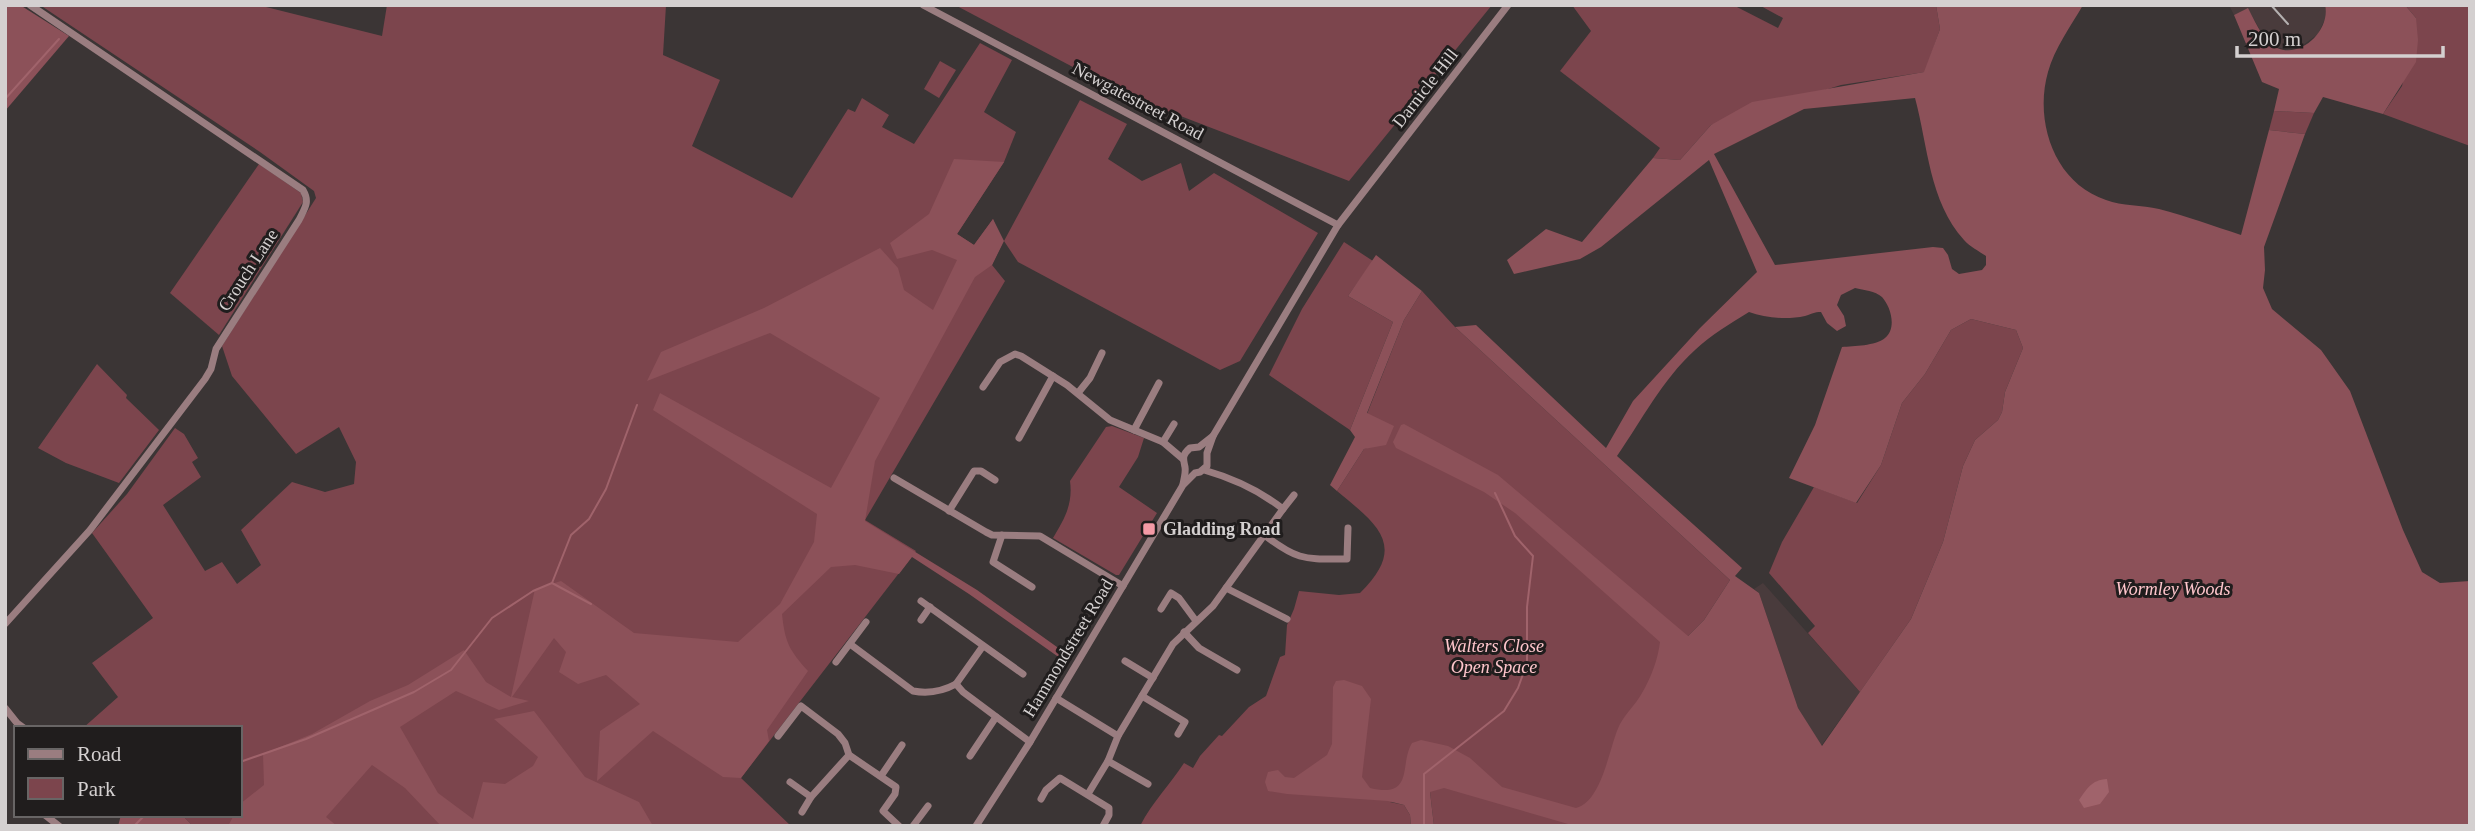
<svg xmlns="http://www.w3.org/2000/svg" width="2475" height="831" font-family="Georgia,serif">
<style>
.built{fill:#493b3c}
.green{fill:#7c454d}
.forest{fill:#8c5159;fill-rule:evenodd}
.water{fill:#a0636b}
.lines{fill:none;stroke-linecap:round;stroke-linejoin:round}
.stream{stroke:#a0636b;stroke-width:2}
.minor{stroke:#9a7d80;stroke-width:7}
.rail{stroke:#b4b0b0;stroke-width:2}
.poi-dot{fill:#f49aa6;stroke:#201d1d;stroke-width:2.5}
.labels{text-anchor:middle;stroke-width:6;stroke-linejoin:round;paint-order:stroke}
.street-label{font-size:18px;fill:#d4d0d0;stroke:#201d1d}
.poi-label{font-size:18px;font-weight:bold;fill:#d4d0d0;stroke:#201d1d;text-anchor:start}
.park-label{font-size:18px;font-style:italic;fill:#ffc6cc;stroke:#201d1d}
</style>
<rect width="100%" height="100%" fill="#3b3535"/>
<g class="built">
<path d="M2229 5H2325L2327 15 2318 34 2299 48 2289 50 2276 47 2263 35 2248 9 2234 15Z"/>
<path d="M1763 583 1860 692 1821 746 1798 708 1759 593 1754 589Z"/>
</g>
<g class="green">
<path d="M40 5H258L382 36 387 5H666L663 55 720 80 692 146 792 198 848 109 855 112 862 98 889 115 882 127 914 144 980 43 1012 60 984 112 1016 132 1004 162 957 234 974 245 993 219 1002 244 992 265 1005 281 865 520 916 551 741 778 791 826H193L182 815H240V728H83L118 697 92 663 153 618 92 533 127 494 175 428 184 434 198 458 192 462 201 477 163 505 205 571 222 562 237 584 261 565 241 530 292 482 325 492 354 484 356 462 339 427 296 454 232 376 222 346 316 198 314 191 260 152Z"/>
<path d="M955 5H1492L1349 181 1126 95Z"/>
<path d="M1572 5H1733L1778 28 1783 18 1759 5H1936L1940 29 1925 72 1841 85 1711 125 1680 160 1653 158 1660 148 1560 71 1591 31Z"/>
<path d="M2405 5H2470V146L2383 114 2402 86 2416 18Z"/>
<path d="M940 61 956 70 939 98 924 89Z"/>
<path d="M1080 100 1127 124 1108 159 1142 181 1181 163 1189 191 1214 173 1318 233 1240 361 1220 370 1018 262 1004 241Z"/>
<path d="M2274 111 2314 113 2305 134 2269 130Z"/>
<path d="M259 164 301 193 303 202 219 335 170 293Z"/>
<path d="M1344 242 1373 261 1348 296 1393 322 1350 430 1269 375 1302 309Z"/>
<path d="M1422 291 1455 327 1730 580 1704 620 1688 636 1598 826H1434L1430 792 1390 802 1404 805 1410 815 1411 826H1140C1153 801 1169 786 1184 763L1193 768 1200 756 1219 735 1222 736 1249 707 1266 696 1280 657 1285 655 1287 625 1294 609 1299 591 1339 595 1360 593C1408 546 1378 525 1337 491L1364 449 1376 445 1367 414 1404 320Z"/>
<path d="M1971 319 2016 330 2023 348 2005 392 2002 412 1998 420 1975 440 1963 466 1943 542 1911 619 1860 692 1808 633 1815 626 1769 573 1782 542 1814 487 1857 503 1881 465 1902 403 1925 374 1951 330Z"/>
<path d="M97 364 127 395 126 398 159 430 119 483 66 463 38 448Z"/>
<path d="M1112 426 1144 438 1138 457 1119 487 1157 513 1119 575H1116L1053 538C1065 518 1073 504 1070 481L1106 427Z"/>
</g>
<g class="forest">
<path d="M5 5H20L69 36 5 111Z"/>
<path d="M1936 5H2083C2071 26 2054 49 2048 72 2034 121 2054 183 2106 200 2122 206 2142 205 2159 209 2186 216 2214 226 2241 235L2269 130 2305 134 2264 247 2265 270 2263 288 2272 309 2321 350 2350 391 2403 530 2422 572 2440 583 2470 581V826H1575L1444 788 1430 792 1434 826H1411L1410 815 1404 805 1388 801 1287 794 1268 791 1265 782 1268 772 1278 770 1285 777 1294 778 1327 755 1332 744 1333 687 1336 681 1344 680 1362 686 1371 699 1362 777 1370 788C1415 799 1399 764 1412 743L1421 740 1448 746 1470 758 1502 787 1576 808C1603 801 1609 746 1620 724 1626 713 1636 704 1642 693 1651 678 1658 659 1660 642L1515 513 1484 492 1396 448 1393 442 1401 425 1404 424 1498 475 1688 636 1704 620 1730 580 1455 327 1476 325 1606 448 1633 401 1700 328 1757 272 1709 160 1601 247 1580 259 1514 274 1507 260 1546 229 1582 242 1653 158 1680 160 1711 125 1752 102 1924 72 1940 29ZM1915 98C1928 146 1929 201 1964 240 1970 247 1979 251 1986 256V265L1982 270 1959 274 1952 269 1948 255 1943 248 1933 247 1775 265 1714 154 1804 109ZM1855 288C1864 290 1875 291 1882 297 1891 307 1897 328 1885 338 1875 346 1854 346 1842 347L1815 425 1789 478 1856 503 1881 465 1902 403 1925 374 1951 330 1971 319 2016 330 2023 348 2005 392 2002 412 1998 420 1975 440 1963 466 1943 542 1911 619 1822 746 1798 708 1759 593 1735 576 1742 568 1617 456C1642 420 1662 380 1695 350 1711 335 1731 323 1749 312 1765 318 1787 320 1805 316 1812 314 1814 312 1821 312L1827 323 1837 331 1846 326 1844 316 1837 305 1841 295Z"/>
<path d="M2325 5H2405L2416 18 2418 40 2416 62 2383 114 2323 97 2314 113 2274 111 2279 89 2262 82 2234 15 2248 8C2255 21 2263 41 2277 48 2302 59 2331 29 2325 5Z"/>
<path d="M954 159 1004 162 957 234 974 245 993 219 1004 241 992 265 975 277 875 461 865 521 977 590 1071 657 1067 663 969 594 912 557 899 574 855 565 831 567 782 614C785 642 789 650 808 671L767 730 769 741 741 778 723 777 653 731 597 781 600 731 640 704 606 675 578 684 559 672 566 652 554 638 512 697 529 701 499 710 456 691 400 727 438 793 473 819 483 782 505 784 533 766 538 757 494 719 534 711 585 777 639 802 653 826H441L405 788 372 765 326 817 337 826H228L234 815H240V804L264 785 263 754 312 734 370 701 408 685 464 650 486 682 511 697 535 589 561 581 634 633 738 642 780 604 814 542 817 514 653 410 660 393 831 488 880 398 770 333 647 381 661 352 764 308 880 248 898 268 904 290 933 310 957 260 932 250 897 259 890 243 929 214Z"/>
<path d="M1376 255 1422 291 1404 320 1367 413 1394 426 1386 445 1364 449 1337 491 1330 485 1355 437 1350 430 1393 322 1348 296Z"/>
<path d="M121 815H182L193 826H118Z"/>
</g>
<path class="water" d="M2107 779 2109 792 2100 804 2084 808 2079 800C2087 789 2091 780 2107 779Z"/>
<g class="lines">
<g class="stream">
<path d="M5 99 59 39"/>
<path d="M591 604 552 583 571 535 589 519 606 489 637 405"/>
<path d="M240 762 306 739 414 692 451 670 492 618 533 591 552 583"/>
<path d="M134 826 145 815"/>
<path d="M1424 826V774L1504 711 1518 688 1527 663V607L1533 556 1515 536 1495 493"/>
</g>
<g class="minor">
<path d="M923 5 1338 225"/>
<path d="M983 387 1000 362 1015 354 1021 356 1067 385 1110 420 1163 442 1183 459"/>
<path d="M1078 393 1090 378 1102 353"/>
<path d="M1134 430 1159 383"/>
<path d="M1019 438 1053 376"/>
<path d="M1163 442 1174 424"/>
<path d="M1204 470C1232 478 1259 490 1283 509L1294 495"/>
<path d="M894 478 986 532 992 535 1040 536 1123 586"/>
<path d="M1183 484C1184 479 1186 472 1185 467 1183 458 1182 455 1190 448L1199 447 1213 436"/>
<path d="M949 511 974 471H981L995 480"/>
<path d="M1263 534C1298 561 1304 559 1347 559L1348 528"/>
<path d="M1002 535 993 562 1032 587"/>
<path d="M1226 588 1287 619"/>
<path d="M921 601 1023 674"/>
<path d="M1161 609 1171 593 1179 598 1196 621"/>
<path d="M921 620 930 607"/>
<path d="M5 624 90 530 205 379 211 369 216 349 299 220C305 208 310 202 303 190L30 5"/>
<path d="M1184 632 1199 648 1237 670"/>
<path d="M850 644 913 691C928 694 943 691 956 684L963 692 1030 742"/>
<path d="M1125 661 1153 678"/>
<path d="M836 662 866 622"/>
<path d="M956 684 983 646"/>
<path d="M1142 696 1185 722 1178 734"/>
<path d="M1056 698 1118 736"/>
<path d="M5 708 17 723 24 728"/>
<path d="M778 736 801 706 838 734 845 743 849 755 896 787 895 794 883 811 899 826"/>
<path d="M970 756 996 717"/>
<path d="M1108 761 1148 784"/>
<path d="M881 776 902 745"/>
<path d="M790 782 811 797 849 755"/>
<path d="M1088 794 1108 761 1118 736 1173 644 1213 606 1283 509"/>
<path d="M1041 799 1046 790 1060 778 1109 808V815L1103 826"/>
<path d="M802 812 811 797"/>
<path d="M45 815 59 826"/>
<path d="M913 826 928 806"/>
<path d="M976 826 1030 742 1183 485 1195 473 1200 472 1207 466V453L1213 436 1338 225 1508 5"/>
</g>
<path class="rail" d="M2271 5 2288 24"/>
</g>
<rect class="poi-dot" x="1142" y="522" width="14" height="14" rx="3.5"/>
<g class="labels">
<g class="street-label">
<text transform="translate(1425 88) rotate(-52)" y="6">Darnicle Hill</text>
<text transform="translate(1138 101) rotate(28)" y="6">Newgatestreet Road</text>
<text transform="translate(248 270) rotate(-57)" y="6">Crouch Lane</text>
<text transform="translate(1068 648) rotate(-59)" y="6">Hammondstreet Road</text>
</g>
<g class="poi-label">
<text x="1163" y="535">Gladding Road</text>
</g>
<g class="park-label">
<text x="2173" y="595">Wormley Woods</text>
<text x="1494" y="652">Walters Close<tspan x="1494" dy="21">Open Space</tspan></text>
</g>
</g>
<rect width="2475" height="831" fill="none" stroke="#d4d0d0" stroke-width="14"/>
<rect x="14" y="726" width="228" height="91" fill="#201d1d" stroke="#686565" stroke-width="2"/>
<rect x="28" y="749" width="35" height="10" fill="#9a7d80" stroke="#686565" stroke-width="2"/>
<text x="77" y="761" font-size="21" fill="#d4d0d0">Road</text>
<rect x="28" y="778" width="35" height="21" fill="#7c454d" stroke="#686565" stroke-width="2"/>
<text x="77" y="796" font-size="21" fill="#d4d0d0">Park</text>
<path d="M2237 46v10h206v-10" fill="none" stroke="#d4d0d0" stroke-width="3.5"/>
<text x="2248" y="46" font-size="21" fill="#d4d0d0" stroke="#201d1d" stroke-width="5" paint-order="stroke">200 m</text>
</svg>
